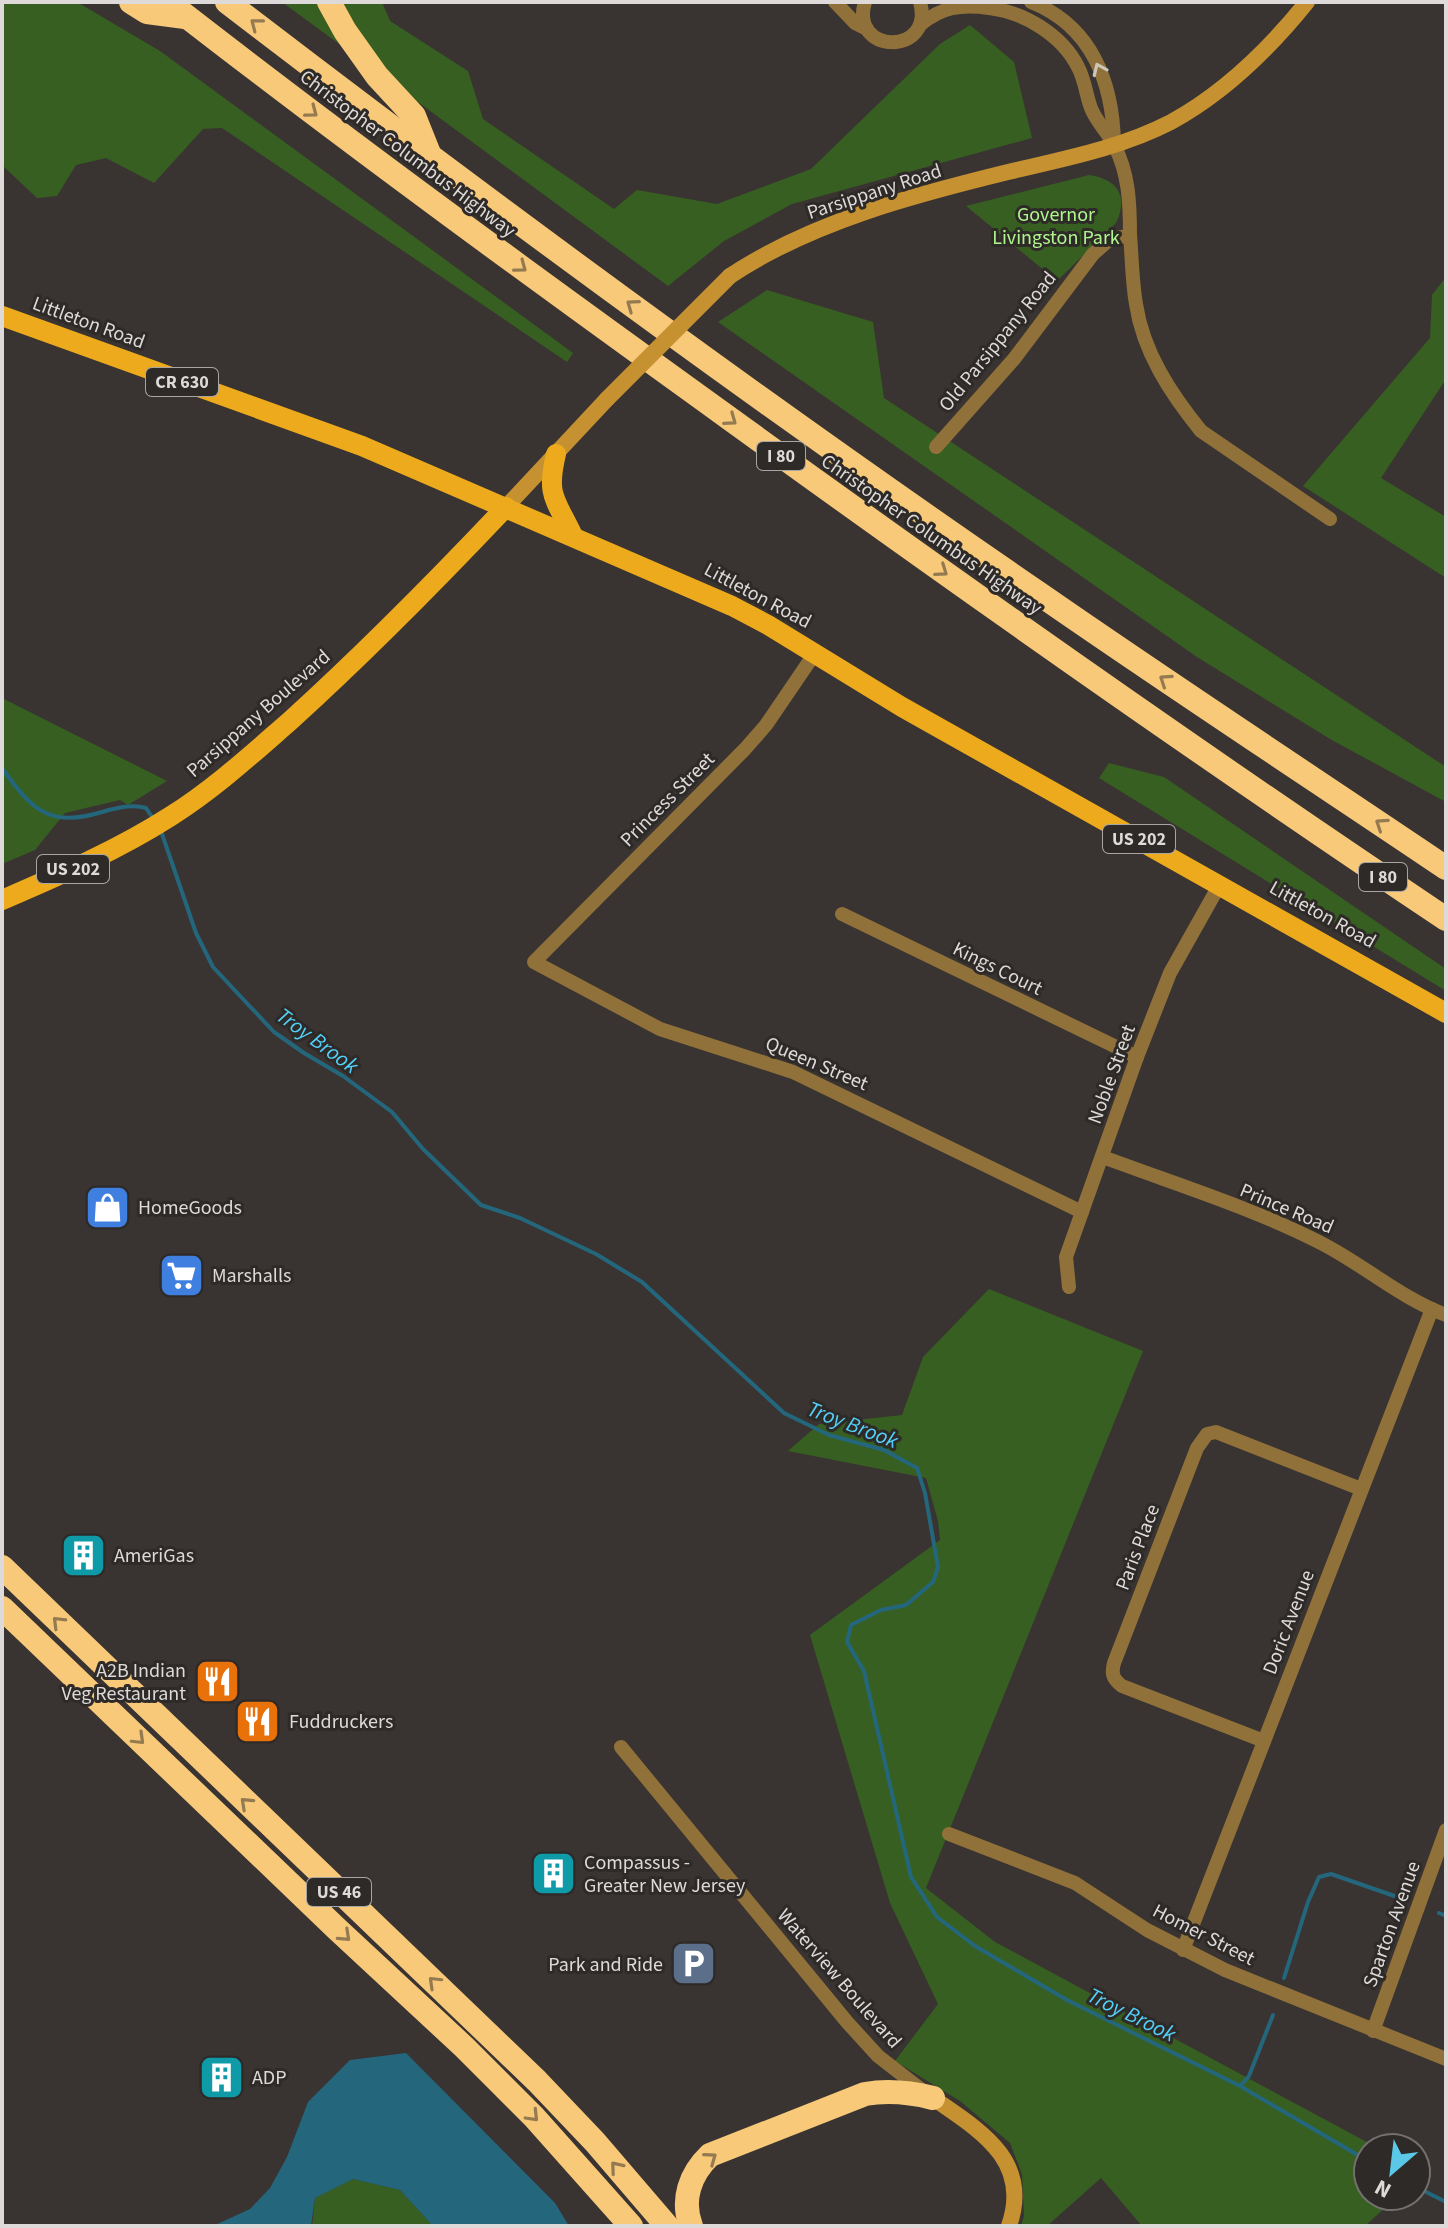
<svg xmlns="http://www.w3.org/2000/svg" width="1448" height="2228" font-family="'Source Sans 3',sans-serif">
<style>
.green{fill:#375f21}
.water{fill:#24677d}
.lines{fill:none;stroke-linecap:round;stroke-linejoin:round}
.stream{stroke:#24677d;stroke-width:4}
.street{stroke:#91713a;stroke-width:14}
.secondary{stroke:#c59131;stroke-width:16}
.primary{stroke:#edaa1c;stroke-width:20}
.highway{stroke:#f9c97a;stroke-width:24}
.secondary-bridge{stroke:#c59131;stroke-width:16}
.oneway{stroke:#947a51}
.oneway2{stroke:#cec5b9}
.labels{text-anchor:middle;stroke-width:6;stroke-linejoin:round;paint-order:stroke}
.shield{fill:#2e2a28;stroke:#a8a5a4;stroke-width:2}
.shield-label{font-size:18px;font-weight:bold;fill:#dddad9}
.street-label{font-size:20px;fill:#dddad9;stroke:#2e2a28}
.park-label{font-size:20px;fill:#aff68d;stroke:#2e2a28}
.poi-label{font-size:20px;fill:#dddad9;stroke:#2e2a28;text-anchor:start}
.water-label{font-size:22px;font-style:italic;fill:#53d1fa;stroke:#2e2a28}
</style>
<rect width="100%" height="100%" fill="#393431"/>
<g class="green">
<path d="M2 2H77L160 51 573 353 567 362 222 128 203 129 154 183 106 158 76 165 57 196 37 198 2 165Z"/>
<path d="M282 2H382L390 21 468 71 483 119 614 209 637 190 717 204 811 169 940 44 970 25 1014 62 1032 138 792 204 724 241 668 286Z"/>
<path d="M1089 175C1117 179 1129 196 1116 223L1057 281 966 206Z"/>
<path d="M1446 277V379L1381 478 1446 517V578L1303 486 1430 338 1432 295Z"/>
<path d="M767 290 873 322 884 398 1446 767V802L1330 739 1197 657 718 322Z"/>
<path d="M2 698 167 781 128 805 120 800 65 813 35 850 2 864Z"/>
<path d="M1109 763 1164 777 1446 969V991L1099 778Z"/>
<path d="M989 1289 1143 1351 926 1888 995 1942 1378 2148H1368V2196H1398L1365 2226H1142L1101 2178 1047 2226H1021L1024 2216 1022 2174 1010 2143 960 2101 895 2061 938 2004 890 1903 810 1635 940 1540 938 1521 926 1478 788 1451 819 1424 902 1415 923 1357Z"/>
<path d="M353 2179 400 2190 433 2226H312L315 2198Z"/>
</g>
<path class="water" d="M406 2053 555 2203 569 2226H433L400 2190 353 2179 315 2198 311 2226H213L250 2209 270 2188 287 2157 308 2102 350 2060Z"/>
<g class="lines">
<g class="stream">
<path d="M2 768C32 810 49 828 102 812 115 808 133 804 146 808L154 820"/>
<path d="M161 831 196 933 213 967 274 1032 304 1053 343 1076 392 1112 423 1149 481 1205 520 1218 596 1254 642 1282 784 1413 829 1435 884 1450 917 1468 925 1493 938 1567 933 1582 906 1605 881 1610 851 1625 847 1642 864 1671 911 1877 937 1917 975 1946 1067 2000 1240 2086 1368 2161"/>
<path d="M1439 1913 1446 1916"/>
<path d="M1284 1978 1308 1902 1319 1877 1331 1874 1406 1900"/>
<path d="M1241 2085 1249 2076 1273 2015"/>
<path d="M1416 2187 1446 2202"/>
</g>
<g class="street">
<path d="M835 2 855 23 867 29"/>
<path d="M865 2C849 55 935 56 920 2"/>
<path d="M1031 2C1092 26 1113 83 1114 144"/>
<path d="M920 25C941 7 961 4 989 8 1024 12 1062 35 1078 67 1085 80 1086 95 1091 108 1096 122 1108 132 1114 145 1129 173 1130 204 1130 235L1109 240 1093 254 1014 359 936 447"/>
<path d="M1130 235C1132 258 1132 281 1136 304 1143 352 1171 394 1201 431L1330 519"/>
<path d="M815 653 766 725 745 749 534 962 660 1029 793 1072 1082 1212"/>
<path d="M842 914 1137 1057"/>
<path d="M1103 1157C1175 1184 1250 1207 1319 1242 1363 1264 1400 1298 1446 1315"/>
<path d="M1069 1287 1066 1257 1137 1057 1170 973 1220 884"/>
<path d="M1264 1741 1122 1686C1113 1679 1111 1674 1114 1663L1197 1448 1207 1434 1216 1432 1361 1489"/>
<path d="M621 1747 847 2022 878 2056 923 2091"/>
<path d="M949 1834 1075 1883 1147 1930 1225 1970 1446 2059"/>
<path d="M1183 1950 1432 1309"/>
<path d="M1373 2031 1446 1830"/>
</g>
<g class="secondary">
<path d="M730 276C811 222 914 195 1008 172 1063 159 1121 148 1171 122 1224 93 1270 48 1307 2"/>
<path d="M506 507 607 399"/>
<path d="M933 2098C979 2130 1032 2160 1009 2226"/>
</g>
<g class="primary">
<path d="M2 316 362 446 732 606 768 625 902 707 1446 1013"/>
<path d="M556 454C546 496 555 498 573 536"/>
<path d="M2 900C60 875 118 850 171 816 214 789 252 754 290 721 365 653 436 581 506 507"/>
</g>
<g class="highway">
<path d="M131 2 147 12 185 17"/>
<path d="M168 2C353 146 543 284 733 421 968 591 1205 758 1446 919"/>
<path d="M227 2C493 206 764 405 1041 595 1175 688 1311 777 1446 868"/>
<path d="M329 2 345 31 377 76 414 116 430 156"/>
<path d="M2 1567 537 2081 595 2142 667 2226"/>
<path d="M2 1608 337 1929 464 2047 534 2117 631 2226"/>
<path d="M691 2226C681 2200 690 2174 710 2155L865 2094C889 2090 909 2092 933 2098"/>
</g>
<path class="secondary-bridge" d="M607 399 730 276"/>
</g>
<defs><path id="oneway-chevron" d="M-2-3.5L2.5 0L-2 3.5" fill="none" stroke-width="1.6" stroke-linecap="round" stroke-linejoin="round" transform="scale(2)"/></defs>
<g class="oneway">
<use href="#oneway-chevron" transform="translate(256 24) rotate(-142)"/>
<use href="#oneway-chevron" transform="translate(312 112) rotate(37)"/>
<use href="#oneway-chevron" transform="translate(521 267) rotate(37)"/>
<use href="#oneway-chevron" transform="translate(632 305) rotate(-144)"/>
<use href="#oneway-chevron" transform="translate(731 420) rotate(36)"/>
<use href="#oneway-chevron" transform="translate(942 571) rotate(35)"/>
<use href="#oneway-chevron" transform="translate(1165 680) rotate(-146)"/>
<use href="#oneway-chevron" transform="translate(1381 824) rotate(-146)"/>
<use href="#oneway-chevron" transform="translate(58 1622) rotate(-135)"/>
<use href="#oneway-chevron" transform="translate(139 1739) rotate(44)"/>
<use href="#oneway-chevron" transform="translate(246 1803) rotate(-137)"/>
<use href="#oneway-chevron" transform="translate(345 1936) rotate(43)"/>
<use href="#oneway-chevron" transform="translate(434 1982) rotate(-136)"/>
<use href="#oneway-chevron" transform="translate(533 2116) rotate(46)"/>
<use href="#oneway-chevron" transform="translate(711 2158) rotate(-36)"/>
<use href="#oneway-chevron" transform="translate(616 2167) rotate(-130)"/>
</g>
<use class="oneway2" href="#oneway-chevron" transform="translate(1099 69) rotate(-114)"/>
<defs>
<symbol id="shop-square" viewBox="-11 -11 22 22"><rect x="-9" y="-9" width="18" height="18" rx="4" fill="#3f7fe0" stroke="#2e2a28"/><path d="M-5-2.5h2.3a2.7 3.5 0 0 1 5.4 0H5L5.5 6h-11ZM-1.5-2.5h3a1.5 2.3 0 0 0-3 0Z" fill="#fff"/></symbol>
<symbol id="supermarket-square" viewBox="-11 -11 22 22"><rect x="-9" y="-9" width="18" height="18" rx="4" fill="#3f7fe0" stroke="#2e2a28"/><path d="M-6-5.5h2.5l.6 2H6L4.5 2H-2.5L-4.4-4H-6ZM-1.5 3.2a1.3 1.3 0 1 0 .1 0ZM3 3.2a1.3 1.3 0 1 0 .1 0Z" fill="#fff"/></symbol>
<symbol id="building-square" viewBox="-11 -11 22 22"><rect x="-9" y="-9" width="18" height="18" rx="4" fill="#0f9aa8" stroke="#2e2a28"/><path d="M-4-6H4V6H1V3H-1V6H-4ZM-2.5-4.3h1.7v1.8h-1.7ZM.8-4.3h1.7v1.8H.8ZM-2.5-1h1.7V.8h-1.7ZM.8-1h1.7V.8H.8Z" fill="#fff"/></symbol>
<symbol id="restaurant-square" viewBox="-11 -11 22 22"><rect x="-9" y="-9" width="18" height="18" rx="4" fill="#e8710a" stroke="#2e2a28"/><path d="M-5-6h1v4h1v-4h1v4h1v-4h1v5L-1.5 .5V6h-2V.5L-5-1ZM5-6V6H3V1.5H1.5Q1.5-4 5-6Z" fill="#fff"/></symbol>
<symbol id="parking-square" viewBox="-11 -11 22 22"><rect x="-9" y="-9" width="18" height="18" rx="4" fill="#5c6f8a" stroke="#2e2a28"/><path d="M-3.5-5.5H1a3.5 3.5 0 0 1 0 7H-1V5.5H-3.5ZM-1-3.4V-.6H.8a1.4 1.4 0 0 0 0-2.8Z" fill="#fff"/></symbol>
</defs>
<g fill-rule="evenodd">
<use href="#shop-square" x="82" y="1182" width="51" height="51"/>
<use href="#supermarket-square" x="156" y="1250" width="51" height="51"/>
<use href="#building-square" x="58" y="1530" width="51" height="51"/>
<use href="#restaurant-square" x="192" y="1656" width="51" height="51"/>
<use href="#restaurant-square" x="232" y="1696" width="51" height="51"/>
<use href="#building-square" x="528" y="1848" width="51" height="51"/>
<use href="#parking-square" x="668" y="1938" width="51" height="51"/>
<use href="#building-square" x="196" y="2052" width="51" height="51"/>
</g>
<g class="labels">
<g class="shield">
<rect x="146" y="368" width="72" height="28" rx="6"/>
<rect x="757" y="442" width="48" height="28" rx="6"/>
<rect x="1103" y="825" width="72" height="28" rx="6"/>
<rect x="37" y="855" width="72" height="28" rx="6"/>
<rect x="1359" y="863" width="48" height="28" rx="6"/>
<rect x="307" y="1878" width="64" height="28" rx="6"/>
</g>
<g class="shield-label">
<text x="182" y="388">CR 630</text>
<text x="781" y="462">I 80</text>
<text x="1139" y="845">US 202</text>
<text x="73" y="875">US 202</text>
<text x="1383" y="883">I 80</text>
<text x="339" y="1898">US 46</text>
</g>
<g class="street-label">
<text transform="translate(408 153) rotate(37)" y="7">Christopher Columbus Highway</text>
<text transform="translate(874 191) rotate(-18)" y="7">Parsippany Road</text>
<text transform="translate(89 322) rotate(20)" y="7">Littleton Road</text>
<text transform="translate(997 341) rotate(-51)" y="7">Old Parsippany Road</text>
<text transform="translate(932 534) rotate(35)" y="7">Christopher Columbus Highway</text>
<text transform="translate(758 595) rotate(28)" y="7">Littleton Road</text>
<text transform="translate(258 713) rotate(-41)" y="7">Parsippany Boulevard</text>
<text transform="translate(667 799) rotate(-45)" y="7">Princess Street</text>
<text transform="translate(1323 914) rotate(29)" y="7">Littleton Road</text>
<text transform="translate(998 968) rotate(26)" y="7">Kings Court</text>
<text transform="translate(817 1063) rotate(23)" y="7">Queen Street</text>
<text transform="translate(1111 1074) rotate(-70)" y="7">Noble Street</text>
<text transform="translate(1287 1208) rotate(23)" y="7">Prince Road</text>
<text transform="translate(1137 1547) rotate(-69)" y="7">Paris Place</text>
<text transform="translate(1288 1622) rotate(-69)" y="7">Doric Avenue</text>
<text transform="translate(1391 1924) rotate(-70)" y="7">Sparton Avenue</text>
<text transform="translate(1204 1934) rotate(27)" y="7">Homer Street</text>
<text transform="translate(840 1978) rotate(49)" y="7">Waterview Boulevard</text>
</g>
<g class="park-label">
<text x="1056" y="221">Governor<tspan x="1056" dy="23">Livingston Park</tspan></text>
</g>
<g class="poi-label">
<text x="138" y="1214">HomeGoods</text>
<text x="212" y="1282">Marshalls</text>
<text x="114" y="1562">AmeriGas</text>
<text x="186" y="1677" text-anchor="end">A2B Indian<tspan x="186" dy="23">Veg Restaurant</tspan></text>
<text x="289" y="1728">Fuddruckers</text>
<text x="584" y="1869">Compassus -<tspan x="584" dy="23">Greater New Jersey</tspan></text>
<text x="663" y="1971" text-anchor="end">Park and Ride</text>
<text x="252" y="2084">ADP</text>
</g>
<g class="water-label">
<text transform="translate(318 1040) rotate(36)" y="8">Troy Brook</text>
<text transform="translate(853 1424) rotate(21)" y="8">Troy Brook</text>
<text transform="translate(1132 2014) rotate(26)" y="8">Troy Brook</text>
</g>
</g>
<rect width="1448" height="2228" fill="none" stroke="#dddad9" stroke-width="8"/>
<g transform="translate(1392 2172) rotate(208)"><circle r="38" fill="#2e2a28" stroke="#74706f" stroke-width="2"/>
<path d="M0-6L14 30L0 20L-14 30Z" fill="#5bc8e7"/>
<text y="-12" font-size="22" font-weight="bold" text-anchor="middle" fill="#dddad9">N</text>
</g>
</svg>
